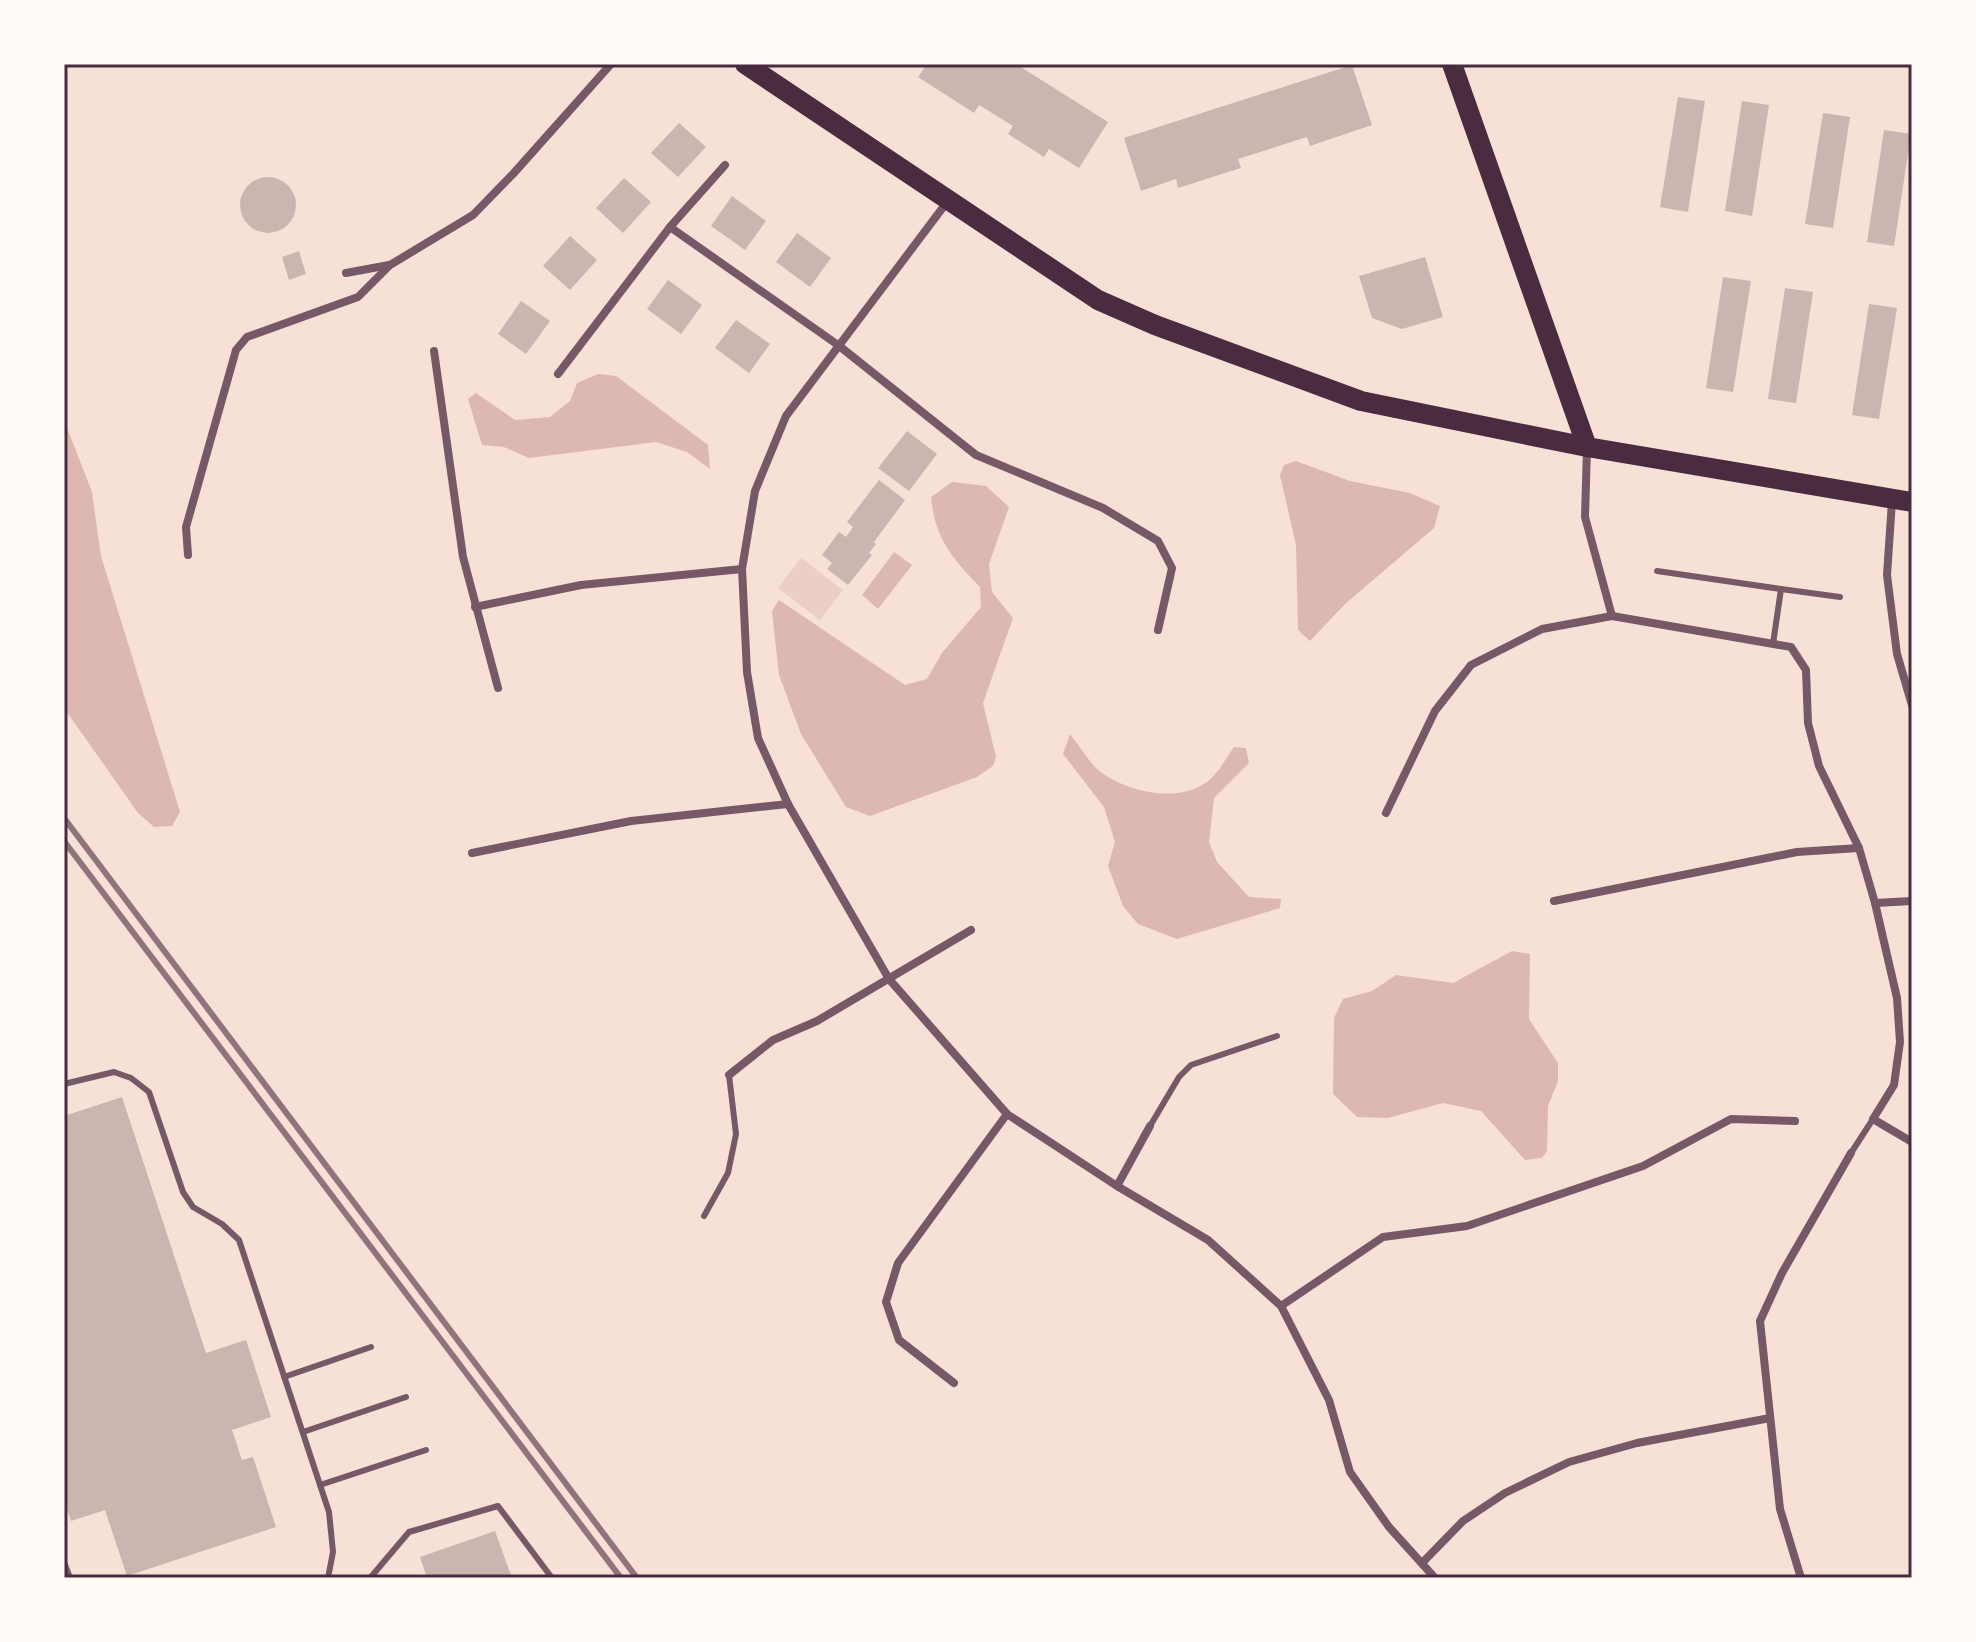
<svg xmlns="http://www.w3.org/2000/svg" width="1976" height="1642" font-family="'DejaVu Sans',sans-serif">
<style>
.green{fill:#ebcfc5}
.water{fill:#dcb8b0}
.building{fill:#ccb4b1}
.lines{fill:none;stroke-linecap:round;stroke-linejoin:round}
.service{stroke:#755966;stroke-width:6}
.minor{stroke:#755966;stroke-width:8}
.primary{stroke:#4a2c40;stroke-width:20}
.rail{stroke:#8f747c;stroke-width:6}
.neatline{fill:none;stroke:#4a2c40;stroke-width:3}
</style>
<rect width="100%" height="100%" fill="#f7e1d7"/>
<path class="green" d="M801 558 843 590 820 620 778 588Z"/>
<g class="water">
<path d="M598 374 616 376 708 445 710 469 687 452 656 442 529 458 504 447 482 445 468 399 476 393 515 420 550 417 570 401 577 383Z"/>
<path d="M64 420 92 492 101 556 180 812 172 826 154 827 138 813 64 708Z"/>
<path d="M1296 461 1350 481 1410 493 1440 506 1434 528 1345 604 1310 641 1298 630 1296 545 1280 475 1284 465Z"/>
<path d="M952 482 986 486 1009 507 989 564 992 592 1013 618 983 703 996 757 993 766 977 777 870 816 846 807 801 734 779 675 772 611 779 600 905 685 927 679 942 653 981 607 980 587C952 558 935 539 931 497Z"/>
<path d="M894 552 912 565 878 609 862 595Z"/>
<path d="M1070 734C1079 745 1087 759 1097 769 1125 792 1177 804 1207 782 1218 774 1226 758 1234 747L1246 748 1249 763 1214 798 1209 842 1217 862 1249 897 1281 899 1280 908 1177 939 1138 924 1123 906 1108 866 1115 842 1104 807 1063 754Z"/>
<path d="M1512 951 1530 954 1529 1019 1558 1063V1081L1548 1106 1547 1151 1542 1158 1525 1160 1481 1111 1443 1103 1388 1118 1357 1117 1333 1094 1334 1018 1343 999 1372 991 1396 975 1453 983Z"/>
</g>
<g class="building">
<path d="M927 64H1016L1108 122 1079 168 1049 149 1044 157 1008 134 1013 126 979 105 974 113 918 77Z"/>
<path d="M1352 65 1372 125 1310 146 1307 137 1238 159 1241 168 1178 188 1176 179 1141 191 1124 138Z"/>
<path d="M1678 97 1705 101 1688 212 1660 207Z"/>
<path d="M1742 101 1769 105 1752 216 1725 211Z"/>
<path d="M1823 113 1850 117 1833 228 1805 224Z"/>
<path d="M679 123 706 147 678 177 651 153Z"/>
<path d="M1884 130 1911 134 1894 246 1867 242Z"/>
<circle cx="268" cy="205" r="28"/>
<path d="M624 178 651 202 623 233 596 208Z"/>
<path d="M732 196 766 221 745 250 711 226Z"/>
<path d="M797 233 831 258 810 287 776 262Z"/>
<path d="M570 236 597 260 570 290 543 266Z"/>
<path d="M299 251 306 274 289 280 282 257Z"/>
<path d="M1425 257 1443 317 1402 329 1372 318 1359 276Z"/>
<path d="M1723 277 1751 281 1733 392 1706 388Z"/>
<path d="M668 280 702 305 681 334 647 309Z"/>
<path d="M1785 288 1813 292 1796 403 1768 399Z"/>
<path d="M521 301 550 321 526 354 498 334Z"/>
<path d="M1869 304 1897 308 1879 419 1852 415Z"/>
<path d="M736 320 770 344 749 373 715 348Z"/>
<path d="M907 431 937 454 909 491 878 468Z"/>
<path d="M879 480 905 500 874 542 876 544 869 553 872 555 848 585 827 569 832 563 822 555 839 532 846 537 853 527 847 522Z"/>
<path d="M122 1097 206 1353 246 1340 271 1417 232 1430 242 1460 253 1457 276 1527 127 1576 105 1510 71 1521 64 1500V1116Z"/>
<path d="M495 1531 512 1578H427L420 1557Z"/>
</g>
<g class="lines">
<g class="service">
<path d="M1657 571 1781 589"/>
<path d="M1773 644 1781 589 1840 597"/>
<path d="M64 1084 114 1072 131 1078 149 1092 183 1192 193 1207 222 1224 239 1240 329 1512 333 1552 328 1578"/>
<path d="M1150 1126 1179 1077 1191 1065 1277 1036"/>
<path d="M1851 1153 1873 1119"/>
<path d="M704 1216 728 1173 736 1134 729 1075"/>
<path d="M284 1377 371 1347"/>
<path d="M303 1432 406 1397"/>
<path d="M320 1485 426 1450"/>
<path d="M64 1562 70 1578"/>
<path d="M370 1578 409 1532 498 1506 552 1578"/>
</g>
<g class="minor">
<path d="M947 202 786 416 755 491 742 569 747 672 758 738 788 804 889 979 1007 1114 1117 1186 1208 1240 1281 1306 1329 1400 1350 1472 1389 1527 1435 1578"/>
<path d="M670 227 838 345 976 455 1103 508 1158 541 1172 568 1158 630"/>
<path d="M346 273 389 265"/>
<path d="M434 351 463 557 498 688"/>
<path d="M558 374 670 227 725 165"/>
<path d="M1587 448 1585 517 1612 616"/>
<path d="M1892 501 1887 575 1897 654 1912 705"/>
<path d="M188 555 186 527 236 350 247 337 358 297 390 265 473 215 513 174 611 64"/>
<path d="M475 607 581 585 742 569"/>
<path d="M1386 813 1435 711 1471 665 1542 629 1612 616 1791 647 1806 670 1808 723 1819 766 1859 848 1875 903 1897 998 1900 1042 1894 1085 1873 1119 1912 1142"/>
<path d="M472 853 631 821 788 804"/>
<path d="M1554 901 1797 852 1859 848"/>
<path d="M1875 903 1912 901"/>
<path d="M729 1075 773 1040 817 1021 971 930"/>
<path d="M1117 1186 1150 1126"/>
<path d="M1281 1306 1383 1237 1467 1226 1643 1166 1731 1119 1795 1121"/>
<path d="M954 1383 899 1340 886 1302 898 1263 1007 1114"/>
<path d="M1423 1562 1463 1521 1505 1493 1569 1462 1637 1443 1770 1418"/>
<path d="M1801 1578 1780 1509 1760 1321 1782 1273 1851 1153"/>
</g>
<g class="primary">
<path d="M745 64 1098 300 1155 325 1361 401 1587 447 1912 502"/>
<path d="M1452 64 1587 447"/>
</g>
<g class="rail">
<path d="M64 818 637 1578"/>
<path d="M64 841 621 1578"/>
</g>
</g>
<rect width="1976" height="1642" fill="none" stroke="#fffaf5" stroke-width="132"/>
<rect x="66" y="66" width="1844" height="1510" class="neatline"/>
</svg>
